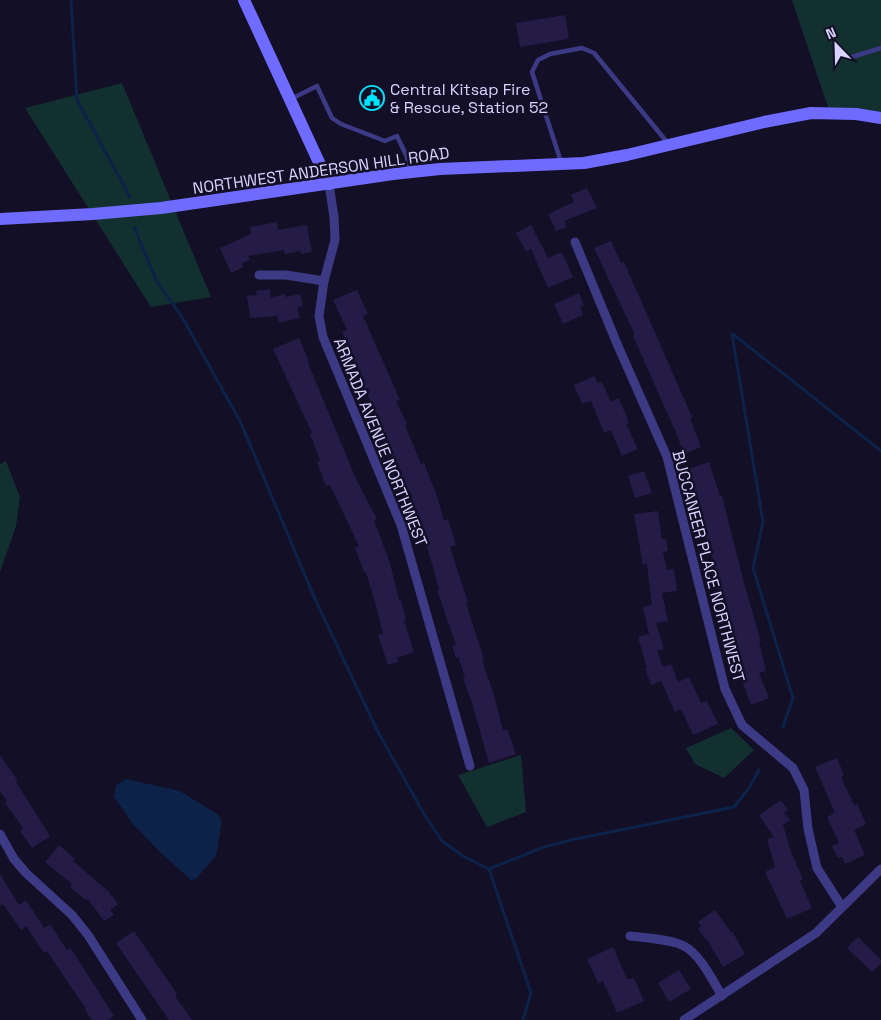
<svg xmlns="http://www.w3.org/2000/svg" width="881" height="1020" font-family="'Space Grotesk',sans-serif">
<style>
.green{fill:#12302f}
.water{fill:#0c2248}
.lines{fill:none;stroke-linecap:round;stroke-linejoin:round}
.stream{stroke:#0c2248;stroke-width:3}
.building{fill:#241b47}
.lane{stroke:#3d3a85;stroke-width:4.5}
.street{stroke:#3d3a85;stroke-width:9}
.secondary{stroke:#6f6bff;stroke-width:12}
.labels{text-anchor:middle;stroke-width:5;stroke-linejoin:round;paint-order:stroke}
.poi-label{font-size:16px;fill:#d9d4ff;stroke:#130f26;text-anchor:start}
.street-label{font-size:16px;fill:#d9d4ff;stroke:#130f26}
</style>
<rect width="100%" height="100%" fill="#130f26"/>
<g class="green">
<path d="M792 0H881V118L830 113Z"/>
<path d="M122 83 211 297 151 307 25 108Z"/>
<path d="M6 461 20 497 16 526 0 572V464Z"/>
<path d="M731 728 754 750 724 778 695 764 686 748Z"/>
<path d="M521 755 526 812 487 827 458 775Z"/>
</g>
<path class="water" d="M126 779 180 791 217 814 222 821 216 856 196 879 191 880 161 853 133 824 114 797 116 785Z"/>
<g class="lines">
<g class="stream">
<path d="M71 0 77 100 130 197"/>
<path d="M134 227 156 280 182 317 240 421 315 599 377 730 424 814 442 841 463 856 489 869 531 993 523 1020"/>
<path d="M732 334 763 522 753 568 793 698 783 727"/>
<path d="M733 334 881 451"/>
<path d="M489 869 544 847 571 840 734 807 749 788 759 770"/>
</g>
</g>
<g class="building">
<path d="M565 15 569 39 520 47 516 23Z"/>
<path d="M587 188 597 208 564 221 567 227 556 231 548 214 574 202 571 195Z"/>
<path d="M277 222 278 230 307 225 312 252 301 254 300 251 285 254 284 250 248 256 250 260 242 263 243 267 231 273 220 248 251 234 250 227Z"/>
<path d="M531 225 548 258 562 252 573 277 548 288 531 249 526 252 516 233Z"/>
<path d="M611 241 621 263 624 262 692 417 690 418 701 447 684 454 677 435 633 336 635 335 594 248Z"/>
<path d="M270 289 271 298 285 294 286 297 300 294 303 306 297 308 300 318 279 323 277 316 250 318 247 296 257 295 256 291Z"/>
<path d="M357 290 368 314 363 316 400 400 396 401 407 424 405 425 421 464 424 463 437 496 444 521 448 519 456 545 450 547 468 602 466 603 484 659 482 660 494 695 503 731 507 729 516 754 489 763 472 703 463 678 465 677 458 657 456 658 452 646 456 645 437 590 439 589 430 557 410 491 408 492 378 423 380 422 362 382 352 358 353 357 342 332 347 330 333 300Z"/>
<path d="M579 293 584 305 580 307 583 315 563 324 554 304Z"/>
<path d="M299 338 309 362 308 363 356 479 377 519 374 520 390 563 399 600H401L406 620 404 621 414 652 397 658 398 662 388 665 378 635 383 634 376 606 366 572H364L355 548 359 546 330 485 326 486 317 462 320 460 310 434 312 433 273 349Z"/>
<path d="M594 376 598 383 602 382 611 402 619 398 629 423 626 424 638 449 622 456 611 430 604 433 591 401 582 404 574 385Z"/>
<path d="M709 462 720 496H722L744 583 761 641H759L766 671 759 673 769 698 751 705 741 678 734 652H736L711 564 714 563 698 513 702 512 688 469Z"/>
<path d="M644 471 652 493 635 498 628 476Z"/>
<path d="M658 511 662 539H666L668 551 663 552 667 570 674 569 677 591 662 593 668 621 656 623 664 649 657 651 663 667 671 664 678 682 689 677 701 703 707 701 718 724 693 735 681 709 675 712 661 681 651 685 645 669 647 668 638 637 649 634 643 607 652 605 647 564 643 565 634 514Z"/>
<path d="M0 755 18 781 16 782 50 836 32 848 20 831 23 828 5 803 7 801 0 791Z"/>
<path d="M837 758 844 775 841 777 854 805 857 804 866 824 854 830 865 855 845 864 842 857 838 858 832 846 839 843 827 817 835 813 815 767Z"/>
<path d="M781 800 788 810 784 812 790 820 783 825 791 852 803 879 800 881 812 908 787 919 765 872 775 867 767 839 774 837 759 815Z"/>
<path d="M59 845 75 859 73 861 109 892 118 904 110 910 114 915 104 921 88 899 86 900 70 887 72 884 45 862Z"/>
<path d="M0 874 19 905 26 900 44 928 50 924 67 950 70 947 114 1016 108 1020H92L85 1010 86 1009 47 951 44 953 26 926 21 930 3 904 0 906Z"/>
<path d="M715 910 731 932 732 931 745 954 723 967 706 938 705 939 698 929 701 926 698 922Z"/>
<path d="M134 931 177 994 175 996 192 1020H169L133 968 116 943Z"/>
<path d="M858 937 881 960V964L872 972 847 948Z"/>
<path d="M613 947 627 979 634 978 644 1001 617 1013 603 981 598 983 587 959Z"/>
<path d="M679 970 691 989 669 1002 658 983Z"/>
</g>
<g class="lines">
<g class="lane">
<path d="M852 57 881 48"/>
<path d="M291 99 317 86 332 118 341 124 385 141 397 136 407 157 409 171"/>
<path d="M561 162 532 72 538 60 550 54 582 48 594 53 667 142"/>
</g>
<g class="street">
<path d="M329 184 334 217 335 240 324 281 319 316 323 337 401 525 470 766"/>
<path d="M575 242 618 346 667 457 725 689 742 725 793 768 804 790 808 829 817 868 842 907"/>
<path d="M259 275H286L324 281"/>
<path d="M0 834 14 859 26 873 72 915 88 935 142 1020"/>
<path d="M630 936C646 938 671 939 684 946 700 954 713 981 722 996"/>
<path d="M684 1020 816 933 881 869"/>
</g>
<g class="secondary">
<path d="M244 0 329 184"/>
<path d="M0 219 93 214 161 208 393 174 440 169 584 163 627 155 764 122 811 113 856 114 881 118"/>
</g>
</g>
<defs>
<symbol id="civic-ring" viewBox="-11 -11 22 22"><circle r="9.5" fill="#130f26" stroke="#00e5ff" stroke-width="1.5"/><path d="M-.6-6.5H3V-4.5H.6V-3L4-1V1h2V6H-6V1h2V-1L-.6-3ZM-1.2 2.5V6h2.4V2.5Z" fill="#00e5ff"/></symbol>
</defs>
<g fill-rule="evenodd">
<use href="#civic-ring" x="358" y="84" width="28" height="28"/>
</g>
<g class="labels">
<g class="poi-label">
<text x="390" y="95">Central Kitsap Fire<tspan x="390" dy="18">&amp; Rescue, Station 52</tspan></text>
</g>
<g class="street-label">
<text transform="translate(321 170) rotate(-8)" y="6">NORTHWEST ANDERSON HILL ROAD</text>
<text transform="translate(381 442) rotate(68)" y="6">ARMADA AVENUE NORTHWEST</text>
<text transform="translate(709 566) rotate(75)" y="6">BUCCANEER PLACE NORTHWEST</text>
</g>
</g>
<g transform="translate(836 45) rotate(337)" stroke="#130f26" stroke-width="4" paint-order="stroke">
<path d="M0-4L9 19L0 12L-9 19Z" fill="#d9d4ff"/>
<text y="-8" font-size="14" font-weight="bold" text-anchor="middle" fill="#d9d4ff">N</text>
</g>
</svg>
